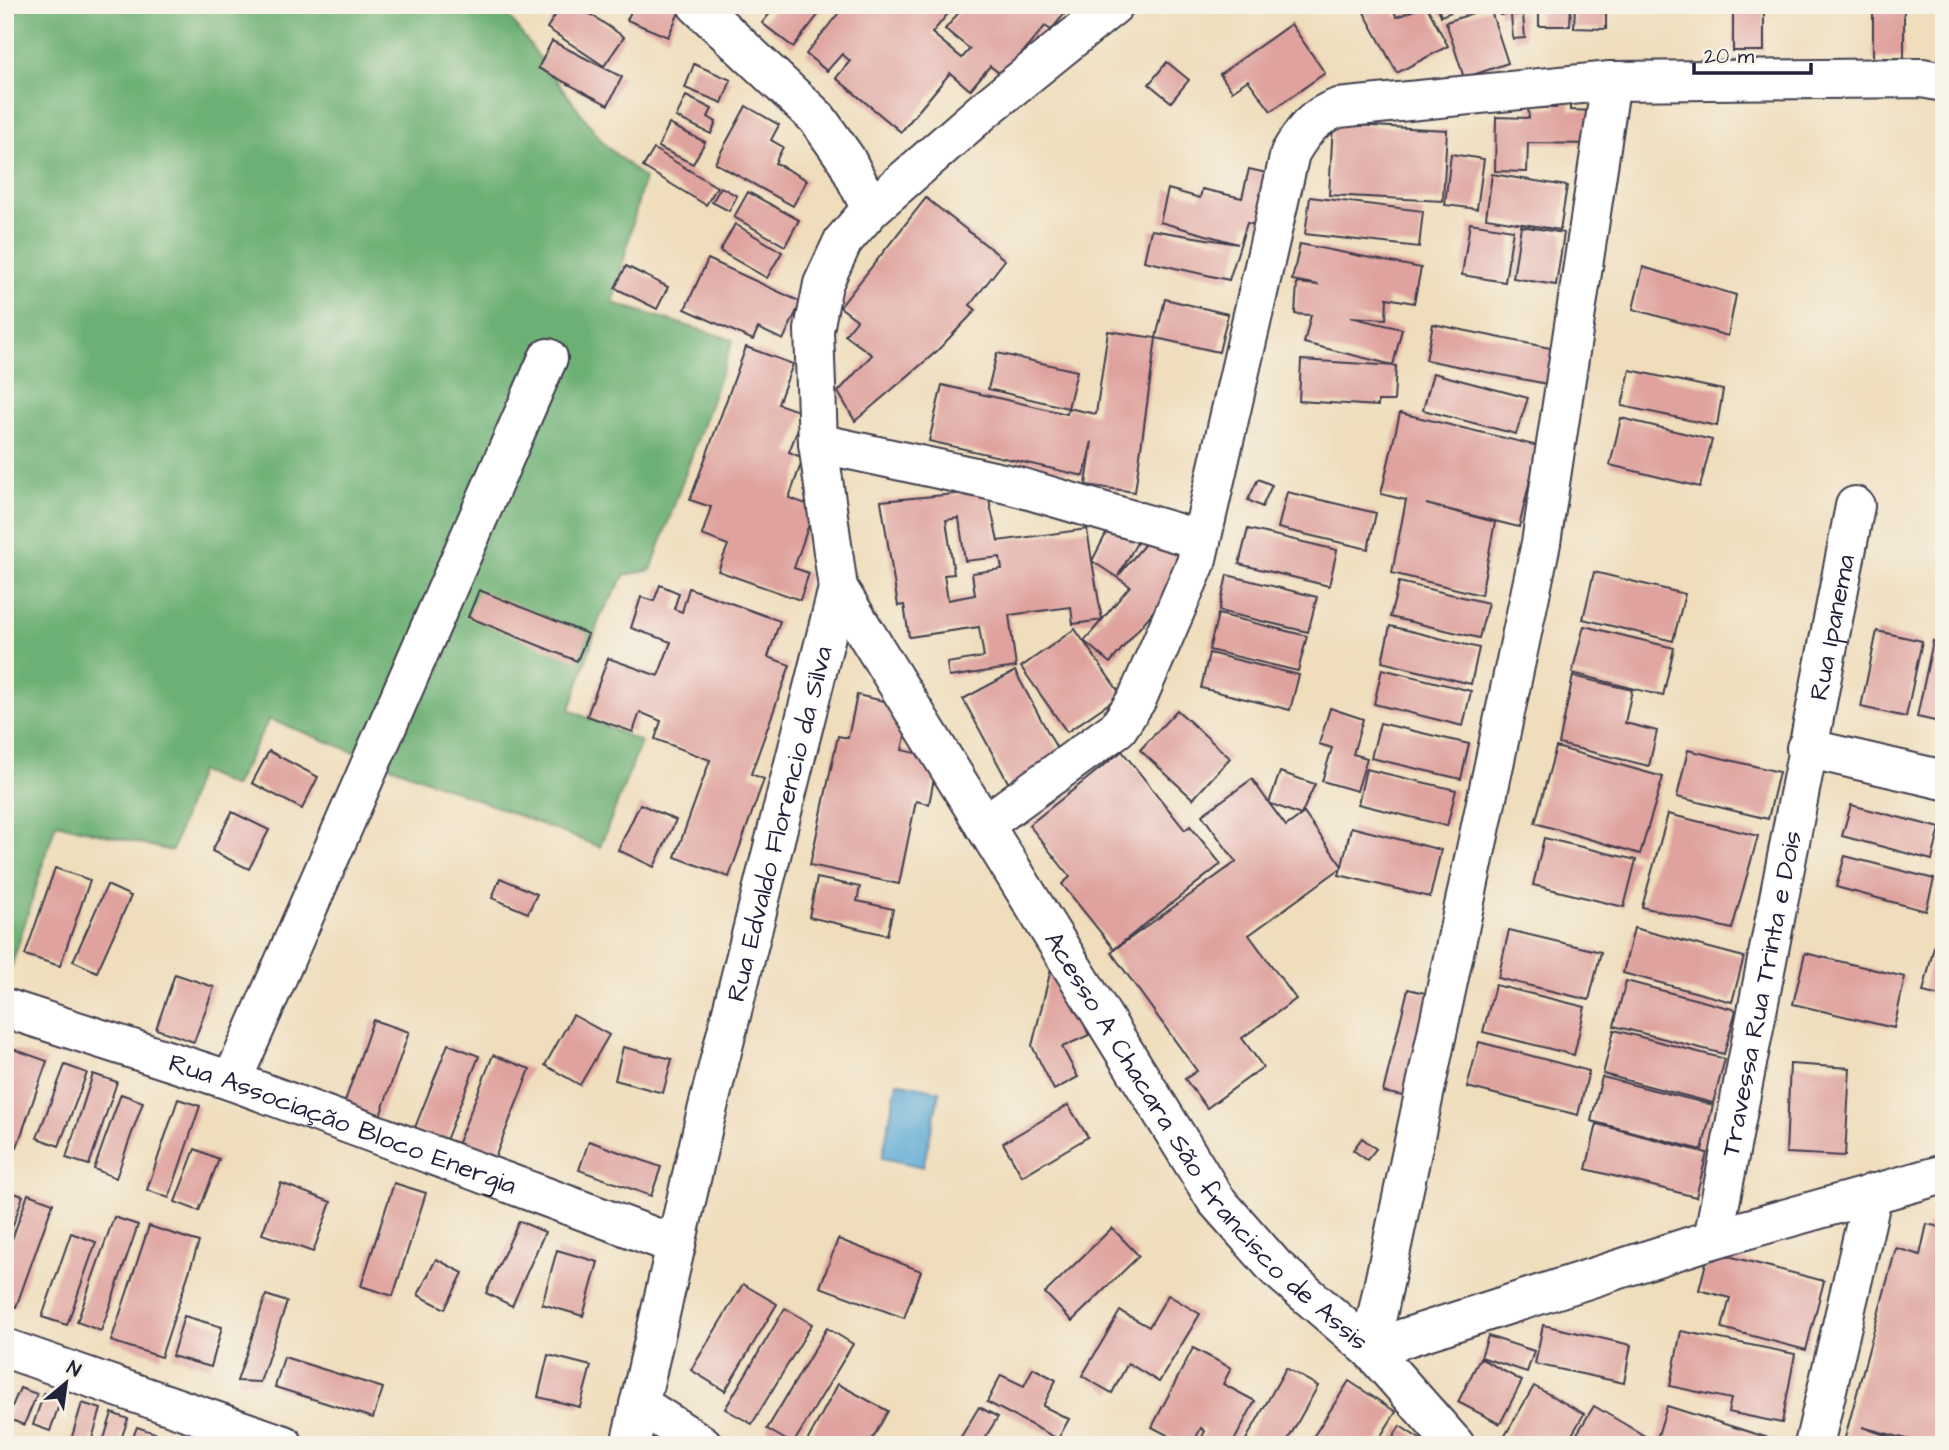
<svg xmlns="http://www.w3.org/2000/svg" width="1949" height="1450" font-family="'Architects Daughter',sans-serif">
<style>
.forest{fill:#6db074;stroke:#486958;stroke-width:2}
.water{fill:#5ba9d4;stroke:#3e6688;stroke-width:2}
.building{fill:#dfa29e;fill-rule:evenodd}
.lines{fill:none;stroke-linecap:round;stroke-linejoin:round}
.minor-casing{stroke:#413e4e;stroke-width:42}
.minor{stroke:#fff;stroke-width:38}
.labels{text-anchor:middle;stroke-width:5;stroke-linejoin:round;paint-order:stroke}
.street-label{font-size:26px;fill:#22223b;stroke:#f7f3e8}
</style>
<rect width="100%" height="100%" fill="#f7f3e8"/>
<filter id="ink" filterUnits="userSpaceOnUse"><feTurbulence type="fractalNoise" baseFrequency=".0143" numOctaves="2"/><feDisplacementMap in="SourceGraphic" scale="14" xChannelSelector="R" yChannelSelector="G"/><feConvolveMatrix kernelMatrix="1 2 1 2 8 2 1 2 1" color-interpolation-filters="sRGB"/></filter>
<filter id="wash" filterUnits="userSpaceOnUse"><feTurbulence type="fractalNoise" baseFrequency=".00686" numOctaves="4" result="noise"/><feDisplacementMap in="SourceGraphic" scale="28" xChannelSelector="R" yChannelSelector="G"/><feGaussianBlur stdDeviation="1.57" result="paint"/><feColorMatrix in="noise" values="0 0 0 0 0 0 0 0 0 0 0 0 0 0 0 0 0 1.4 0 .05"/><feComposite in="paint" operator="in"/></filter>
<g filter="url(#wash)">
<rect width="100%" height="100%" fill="#efddbb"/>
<path class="forest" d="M5 5H500L605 145 644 178 613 303 733 340 651 570 625 575 600 617 570 710 641 742 600 847 269 719 234 787 199 771 172 851 56 823 5 987Z"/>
<path class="water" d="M897 1082 940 1091 923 1167 882 1158Z"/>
<g id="blocks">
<g class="building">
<path d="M562 5H577L624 37 604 66 547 28Z"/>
<path d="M634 5H674L681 8 668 37 627 20Z"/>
<path d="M773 5H826L793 47 762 23 775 7Z"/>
<path d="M845 5H955L932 33 962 58 970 49 945 29 965 5H1061L1067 11 1051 30 1045 26 1003 76 990 66 970 90 950 73 901 132 836 78 850 61 842 54 827 71 806 54Z"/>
<path d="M1360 5H1390L1397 17 1426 5 1448 46 1397 73Z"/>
<path d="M1437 5H1470L1441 16Z"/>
<path d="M1498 5H1538V8L1500 15Z"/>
<path d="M1539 5H1571L1570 26H1539Z"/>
<path d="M1575 5H1606V29L1574 28Z"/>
<rect x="1733" y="5" width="31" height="46"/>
<rect x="1873" y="5" width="31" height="53"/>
<path d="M1490 8 1508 63 1464 78 1446 22Z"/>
<path d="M1523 14 1525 38 1513 39 1511 15Z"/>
<path d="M1291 24 1325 73 1271 111 1248 80 1232 91 1220 74Z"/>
<path d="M552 41 622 77 608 105 538 68Z"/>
<path d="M1167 62 1189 80 1171 102 1149 84Z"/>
<path d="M694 64 731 80 722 103 685 88Z"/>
<path d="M686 96 712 109 708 117 716 122 711 134 676 117Z"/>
<path d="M1556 96H1570V110L1595 111 1594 144 1528 143 1527 172 1495 171 1496 117 1529 118 1528 107 1556 108Z"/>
<path d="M746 106 779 125 771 140 783 147 775 163 807 180 793 206 715 163Z"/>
<path d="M669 124 705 142 693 164 658 147Z"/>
<path d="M1333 124 1447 130 1443 201 1329 195Z"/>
<path d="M654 149 717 187 706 205 643 167Z"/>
<path d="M1451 154 1484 159 1477 209 1445 205Z"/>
<path d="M1249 169 1271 174 1260 226 1247 223 1229 280 1144 261 1151 230 1238 244 1160 222 1168 189 1200 198 1202 189 1242 198Z"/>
<path d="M1492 174 1567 186 1560 230 1486 218Z"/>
<path d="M721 187 737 196 729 211 712 202Z"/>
<path d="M748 192 799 220 785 246 734 217Z"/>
<path d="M1310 197 1423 211 1419 247 1305 234Z"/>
<path d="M926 198 1005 260 970 305 976 310 936 352 855 421 838 392 872 355 845 335 857 320 840 307Z"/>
<path d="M1470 223 1513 230 1505 282 1462 275Z"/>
<path d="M735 224 782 252 767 278 720 251Z"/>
<path d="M1521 226 1564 233 1556 285 1513 278Z"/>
<path d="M1300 244 1421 268 1414 303 1387 298 1386 319 1350 317 1402 329 1393 365 1304 343 1311 315 1295 314 1297 283 1319 285 1292 280Z"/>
<path d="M708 259 801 302 783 340 758 328 753 340 685 309Z"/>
<path d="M626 266 668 287 657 309 615 288Z"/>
<path d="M1643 267 1736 295 1728 336 1633 309Z"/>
<path d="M1165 299 1228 314 1219 352 1156 338Z"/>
<path d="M1433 324 1555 349 1547 384 1426 360Z"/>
<path d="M1108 331 1156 338 1135 492 1086 485 1092 441 1084 476 929 441 942 385 1067 414 1068 408 1096 414Z"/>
<path d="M746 347 793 364 778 404 804 413 789 452 803 458 789 498 815 507 794 568 809 573 800 600 718 571 728 545 702 535 711 507 690 500Z"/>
<path d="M997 353 1077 371 1068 408 988 389Z"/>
<path d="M1301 360 1396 366 1394 401H1378V406L1299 401Z"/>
<path d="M1630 370 1723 390 1717 426 1622 406Z"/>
<path d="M1433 373 1528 398 1516 434 1423 410Z"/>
<path d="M1400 413 1538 446 1519 527 1426 504 1495 522 1481 595 1392 573 1406 500 1381 494Z"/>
<path d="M1621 418 1712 440 1700 487 1610 465Z"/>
<path d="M1258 479 1272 485 1262 507 1248 500Z"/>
<path d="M987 491 998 541 1087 529 1092 561 1110 526 1138 541 1118 576 1155 532 1193 564 1110 663 1084 641 1102 620 1073 624 1071 607 1009 615 1016 667 949 677 947 663 984 657 979 627 909 637 904 605 898 606 881 501ZM959 518 965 561 1000 557 1002 569 972 573 975 595 948 600 944 575 954 574 946 520ZM1092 561 1130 586 1102 620Z"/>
<path d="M1287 492 1376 513 1368 549 1278 528Z"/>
<path d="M1248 529 1337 550 1329 586 1239 564Z"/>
<path d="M1594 572 1685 594 1673 641 1583 619Z"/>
<path d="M1227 575 1317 597 1308 632 1219 611Z"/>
<path d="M1399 582 1488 603 1479 638 1390 617Z"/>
<path d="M660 585 679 593 674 609 682 612 689 588 780 621 768 657 790 665 751 774 764 779 729 877 675 857 710 760 655 739 661 721 640 712 633 732 587 716 608 658 658 676 671 642 631 628 641 597 654 601Z"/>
<path d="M479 590 588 634 577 661 468 617Z"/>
<path d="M1218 614 1307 636 1298 671 1209 650Z"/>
<path d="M1390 626 1479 648 1471 684 1382 662Z"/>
<path d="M1584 626 1674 648 1663 696 1572 673Z"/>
<path d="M1075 629 1121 695 1067 732 1021 667Z"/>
<path d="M1877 631 1922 641 1906 717 1861 707Z"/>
<path d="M1933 641 1944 644V723L1917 717Z"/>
<path d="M1209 653 1299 675 1290 710 1201 688Z"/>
<path d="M1382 669 1471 691 1463 726 1374 704Z"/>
<path d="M1015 671 1062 758 1010 786 963 699Z"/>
<path d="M1573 676 1632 690 1625 723 1657 731 1649 766 1559 744Z"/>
<path d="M857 695 911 707 902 750 938 758 929 804 916 801 899 884 810 865 838 736 848 738Z"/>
<path d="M1330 708 1363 719 1353 754 1367 758 1357 791 1322 781 1332 748 1319 744Z"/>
<path d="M1177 710 1230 758 1193 799 1140 750Z"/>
<path d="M1380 723 1469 744 1461 779 1371 758Z"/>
<path d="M1556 747 1663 777 1640 854 1535 823Z"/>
<path d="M1688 750 1779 772 1768 819 1677 797Z"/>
<path d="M269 751 318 777 302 809 252 783Z"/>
<path d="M1122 751 1185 830 1190 826 1221 864 1114 949 1062 884 1070 877 1029 825Z"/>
<path d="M1366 769 1456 790 1447 826 1358 804Z"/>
<path d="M1280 772 1315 784 1301 815 1269 803 1286 826 1304 813 1342 866 1351 827 1441 850 1430 897 1339 875 1341 868 1249 935 1296 999 1242 1038 1263 1067 1207 1108 1185 1079 1197 1071 1111 952 1236 862 1202 815 1252 779 1269 803Z"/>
<path d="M640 804 676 820 654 867 618 850Z"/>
<path d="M1851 805 1940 828 1932 860 1842 836Z"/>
<path d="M232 812 269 830 249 869 212 851Z"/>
<path d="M1668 814 1758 836 1732 929 1642 907Z"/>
<path d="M1544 838 1636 860 1624 907 1533 885Z"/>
<path d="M1845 856 1934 879 1926 911 1836 887Z"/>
<path d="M55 868 90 880 60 966 25 955Z"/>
<path d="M500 878 537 894 528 913 492 898Z"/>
<path d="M817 878 860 887 857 901 893 909 887 935 809 917Z"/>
<path d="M107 885 131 896 97 972 73 961Z"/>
<path d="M1634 928 1744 957 1732 1002 1623 973Z"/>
<path d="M1509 930 1601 952 1589 1000 1498 978Z"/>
<path d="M1936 938 1944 939V997L1923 992Z"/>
<path d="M1805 953 1905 977 1894 1028 1793 1004Z"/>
<path d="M1054 957 1089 1035 1062 1047 1078 1077 1054 1090 1032 1046Z"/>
<path d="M175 974 214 987 194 1042 156 1029Z"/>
<path d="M1626 981 1736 1010 1724 1054 1614 1026Z"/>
<path d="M1495 985 1585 1007 1574 1055 1483 1032Z"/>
<path d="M1408 989 1433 995 1408 1097 1383 1092Z"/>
<path d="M573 1015 609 1035 580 1085 545 1065Z"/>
<path d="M373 1020 409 1032 379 1119 343 1107Z"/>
<path d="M1614 1030 1725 1059 1713 1103 1603 1074Z"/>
<path d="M1479 1042 1589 1071 1578 1115 1467 1087Z"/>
<path d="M448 1044 479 1056 445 1143 414 1130Z"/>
<path d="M623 1047 672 1059 663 1093 615 1080Z"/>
<path d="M13 1049 47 1061 17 1147 5 1143V1071Z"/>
<path d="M493 1055 530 1069 494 1160 457 1145Z"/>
<path d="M1790 1064 1850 1068 1845 1156 1786 1153Z"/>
<path d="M65 1065 87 1073 59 1146 37 1138Z"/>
<path d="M93 1074 117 1082 89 1165 66 1158Z"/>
<path d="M1602 1077 1713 1105 1702 1150 1591 1121Z"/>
<path d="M121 1094 143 1102 116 1178 94 1169Z"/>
<path d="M178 1099 200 1106 169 1198 147 1190Z"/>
<path d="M1068 1105 1088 1137 1022 1176 1003 1143Z"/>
<path d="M1597 1124 1707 1153 1696 1197 1586 1169Z"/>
<path d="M1362 1138 1376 1149 1367 1160 1353 1150Z"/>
<path d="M589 1141 661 1167 651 1196 579 1170Z"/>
<path d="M195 1149 219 1159 199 1211 175 1202Z"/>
<path d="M281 1183 331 1202 313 1252 262 1234Z"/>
<path d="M394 1183 426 1193 393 1296 361 1286Z"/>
<path d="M5 1190 23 1196 6 1245H5Z"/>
<path d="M28 1194 53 1203 16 1307 5 1304V1259Z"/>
<path d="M114 1217 138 1225 101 1331 77 1322Z"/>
<path d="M519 1221 545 1232 512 1306 486 1293Z"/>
<path d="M1927 1224 1944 1228V1445H1929L1862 1427 1913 1445H1843L1896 1248 1920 1255Z"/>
<path d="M149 1226 199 1242 161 1357 111 1341Z"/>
<path d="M1112 1228 1139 1256 1072 1321 1045 1293Z"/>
<path d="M71 1233 96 1242 67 1325 42 1317Z"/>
<path d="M838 1239 921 1271 904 1318 820 1287Z"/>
<path d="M557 1250 598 1262 583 1316 542 1304Z"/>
<path d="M1709 1251 1824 1281 1806 1350 1722 1328 1730 1298 1699 1290Z"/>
<path d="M436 1259 463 1273 445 1309 418 1295Z"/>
<path d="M743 1284 777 1304 725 1391 691 1370Z"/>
<path d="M266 1295 287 1302 260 1382 237 1381Z"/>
<path d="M1168 1295 1200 1314 1159 1382 1128 1363 1112 1393 1082 1376 1120 1311 1149 1327Z"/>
<path d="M785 1308 812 1324 752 1424 725 1409Z"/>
<path d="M184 1316 222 1327 211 1367 172 1356Z"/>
<path d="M1543 1325 1631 1345 1624 1383 1535 1364Z"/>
<path d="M827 1328 853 1344 793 1444 767 1429Z"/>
<path d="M1681 1331 1795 1354 1782 1423 1728 1412 1731 1399 1670 1386Z"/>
<path d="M1488 1336 1534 1351 1527 1372 1481 1357Z"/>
<path d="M1193 1348 1231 1368 1223 1384 1255 1401 1232 1445H1198L1205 1431 1201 1428 1192 1445H1173L1175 1439 1152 1427Z"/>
<path d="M548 1355 591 1366 580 1407 538 1397Z"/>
<path d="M284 1357 383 1388 373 1418 275 1387Z"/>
<path d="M1480 1358 1522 1381 1500 1424 1458 1402Z"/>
<path d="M1033 1368 1056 1380 1043 1406 1069 1419 1058 1439 987 1402 1001 1375 1024 1386Z"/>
<path d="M1286 1368 1318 1386 1285 1445H1243Z"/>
<path d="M1349 1381 1396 1412 1375 1445H1308Z"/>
<path d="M838 1384 888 1411 869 1445H805Z"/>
<path d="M1534 1386 1584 1414 1566 1445H1514L1503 1439Z"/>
<path d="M20 1388 37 1394 24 1425 7 1418Z"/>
<path d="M44 1393 61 1399 50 1431 33 1425Z"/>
<path d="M82 1403 101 1409 90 1445 71 1440Z"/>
<path d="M1594 1406 1645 1436 1640 1445H1570Z"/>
<path d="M1667 1406 1788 1444V1445H1655Z"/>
<path d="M979 1407 998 1417 986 1436 1000 1445H956Z"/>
<path d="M112 1413 128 1419 119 1445H102Z"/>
<path d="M1400 1426 1429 1445H1388Z"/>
<path d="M137 1427 158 1434 154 1445H130Z"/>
<path d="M162 1439 180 1444V1445H160Z"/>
</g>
</g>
</g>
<g filter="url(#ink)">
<use href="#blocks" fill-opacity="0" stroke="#413e4e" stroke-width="2"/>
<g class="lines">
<defs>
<g id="minor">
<path d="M697 5 817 118 846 159 871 209"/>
<path d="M818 443 1012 485 1201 540"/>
<path id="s1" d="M838 588 1216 1200 1276 1268 1370 1349 1455 1445"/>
<path d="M1806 748 1944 780"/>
<path d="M984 825 1118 728 1137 699 1196 563 1290 153C1303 131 1313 117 1338 108L1611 81 1922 78 1944 82"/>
<path id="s2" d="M5 1008 232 1081 676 1245"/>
<path d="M232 1081 548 358"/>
<path id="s3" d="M1713 1239 1855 506"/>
<path d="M5 1348 284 1445"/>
<path d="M1370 1349 1541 543 1611 81"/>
<path d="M1370 1349 1713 1239 1944 1174"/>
<path d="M639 1404 703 1445"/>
<path id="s4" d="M630 1445 703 1127 838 588 818 443 814 330 823 284 843 241 871 209 983 111 1114 5"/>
<path d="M1814 1445 1873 1193"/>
</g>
</defs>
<use href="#minor" class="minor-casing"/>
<use href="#minor" class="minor"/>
</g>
</g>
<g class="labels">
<g class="street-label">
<text dy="9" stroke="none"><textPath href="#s3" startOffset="623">Rua Ipanema</textPath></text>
<text dy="9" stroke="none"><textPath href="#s4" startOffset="639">Rua Edvaldo Florencio da Silva</textPath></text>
<text dy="9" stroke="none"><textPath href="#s3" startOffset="250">Travessa Rua Trinta e Dois</textPath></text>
<text dy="9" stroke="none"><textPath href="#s2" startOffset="357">Rua Associação Bloco Energia</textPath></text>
<text dy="9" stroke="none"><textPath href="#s1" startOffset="667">Acesso A Chacara São francisco de Assis</textPath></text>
</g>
</g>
<rect width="1949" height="1450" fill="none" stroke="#f7f3e8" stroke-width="28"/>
<g transform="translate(66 1383) rotate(29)" stroke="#f7f3e8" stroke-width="5" paint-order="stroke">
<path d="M0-5L12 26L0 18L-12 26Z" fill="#22223b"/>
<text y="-10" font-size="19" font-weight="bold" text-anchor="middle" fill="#22223b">N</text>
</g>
<path d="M1694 63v10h117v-10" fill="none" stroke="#22223b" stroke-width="3.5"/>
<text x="1704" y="63" font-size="21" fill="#22223b" stroke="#f7f3e8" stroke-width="5" paint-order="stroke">20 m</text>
</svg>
